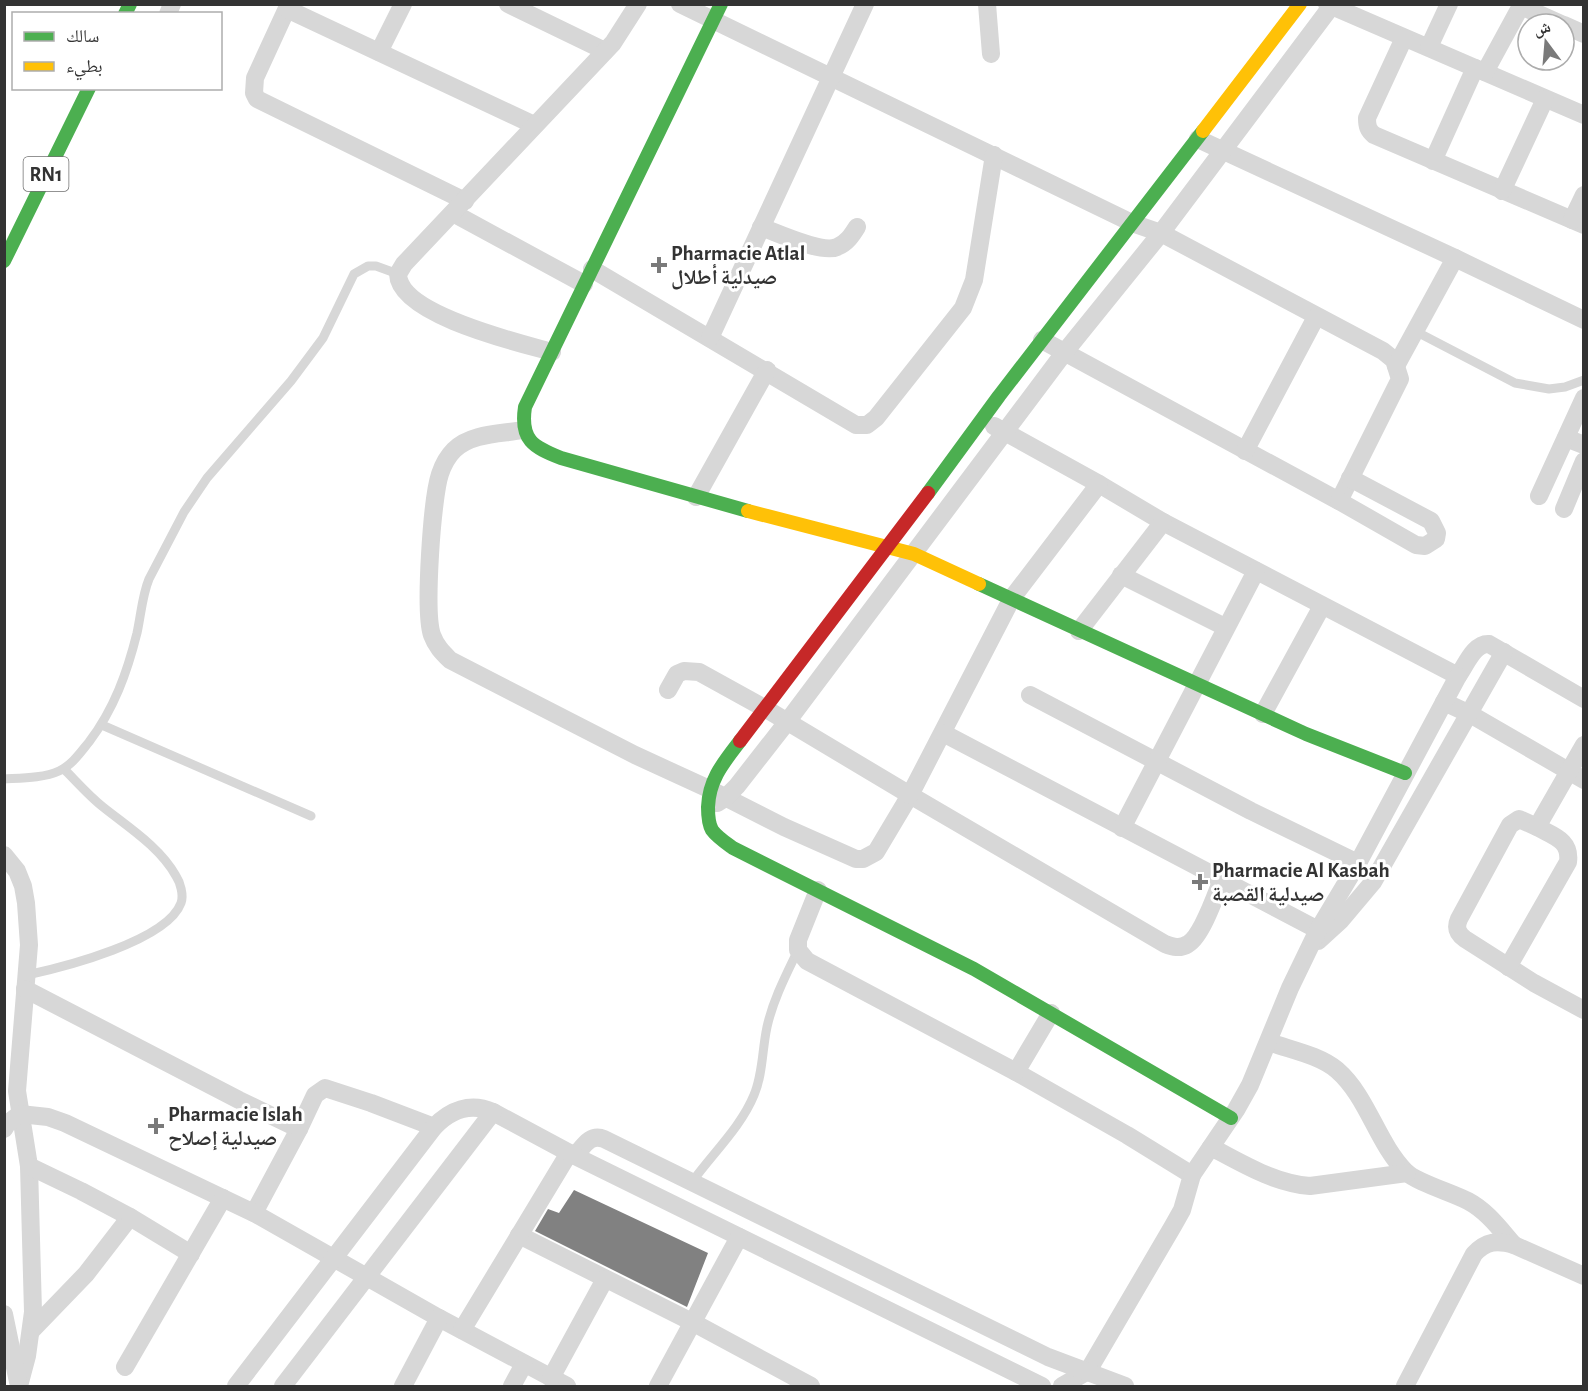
<svg xmlns="http://www.w3.org/2000/svg" width="1588" height="1391" font-family="'Alegreya Sans','Noto Naskh Arabic',sans-serif">
<style>
.building{fill:#818181}
.lines{fill:none;stroke-linecap:round;stroke-linejoin:round}
.lane{stroke:#d7d7d7;stroke-width:9}
.street{stroke:#d7d7d7;stroke-width:18}
.fast{stroke:#4caf50;stroke-width:14}
.slow{stroke:#ffc107;stroke-width:14}
.jam{stroke:#c62828;stroke-width:14}
.poi-dot{fill:#7a7a7a;stroke:#fff;stroke-width:2}
.labels{text-anchor:middle;stroke-width:6;stroke-linejoin:round;paint-order:stroke}
.shield{fill:#fff;stroke:#707070;stroke-width:1.5}
.shield-label{font-size:20px;font-weight:bold;fill:#333}
.poi-label{font-size:21px;font-weight:bold;fill:#333;stroke:#fff;text-anchor:start}
</style>
<rect width="100%" height="100%" fill="#fff"/>
<path class="building" d="M574 1190 708 1253 687 1307 535 1231 548 1209 559 1213Z"/>
<g class="lines">
<g class="lane">
<path d="M1415 331 1515 383 1549 389 1565 387 1584 380"/>
<path d="M102 725 311 816"/>
<path d="M4 779C21 778 44 778 59 771 72 765 80 753 89 742 114 709 127 673 137 633 141 615 142 596 149 579L184 512 207 478 291 381 323 338 354 274 368 266H376L398 274"/>
<path d="M27 975C64 967 167 941 181 903 184 895 180 882 176 876 160 847 128 827 103 807 89 796 76 781 64 769"/>
<path d="M692 1182C712 1154 741 1127 754 1095 763 1074 762 1050 767 1027 773 1000 786 975 798 950"/>
</g>
<g class="street">
<path d="M289 4 255 78 254 93 257 99 465 201"/>
<path d="M508 4 605 51"/>
<path d="M680 4 1132 223 1161 233 1383 351 1394 360 1400 379 1339 501 1042 340"/>
<path d="M987 4 991 54"/>
<path d="M1327 4 1584 115"/>
<path d="M1521 6 1561 24"/>
<path d="M287 9 534 125"/>
<path d="M168 14 172 4"/>
<path d="M1564 25 1584 34"/>
<path d="M1404 38 1367 118C1367 126 1368 130 1374 135L1584 225"/>
<path d="M1429 47 1449 4"/>
<path d="M379 52 403 4"/>
<path d="M1485 72 1522 4"/>
<path d="M1198 139 1455 258 1584 320"/>
<path d="M1433 161 1475 68"/>
<path d="M1502 191 1545 99"/>
<path d="M453 213 584 284"/>
<path d="M1572 220 1584 195"/>
<path d="M761 227C778 233 822 254 837 247 847 243 852 235 857 227"/>
<path d="M592 269 856 425H867L876 418 963 308 974 280 994 155"/>
<path d="M710 338 865 4"/>
<path d="M552 352C520 343 399 315 398 274L404 264 613 43 638 4"/>
<path d="M1396 366 1455 258"/>
<path d="M994 426 1099 484 1163 522 1458 676C1466 665 1474 643 1489 644L1584 699"/>
<path d="M523 430C501 434 471 433 454 450 447 457 443 465 440 474 432 498 424 612 432 635 436 646 442 652 450 660L635 755 709 789 784 827 856 859H863L876 852 910 795 1165 944C1173 947 1180 949 1188 944 1202 936 1216 894 1222 879"/>
<path d="M1566 438 1584 445"/>
<path d="M1245 451 1316 317"/>
<path d="M1539 496 1584 398"/>
<path d="M696 497 767 370"/>
<path d="M1339 501 1416 545 1425 546 1436 539 1437 533 1431 521 1350 478"/>
<path d="M1564 509 1584 461"/>
<path d="M1121 575 1225 627"/>
<path d="M1079 631 1163 522"/>
<path d="M668 690 677 674 684 671 699 672 766 709 910 795 1012 598 1099 484"/>
<path d="M1030 695 1251 811 1358 863"/>
<path d="M1444 702 1470 714 1584 780"/>
<path d="M1263 714 1322 606"/>
<path d="M943 733 1318 930"/>
<path d="M1584 745 1537 827 1519 819 1510 825 1459 919C1455 928 1458 934 1465 939L1534 983 1584 1010"/>
<path d="M717 803 725 798 737 786 787 722 1064 353 1161 233 1333 4"/>
<path d="M1122 828 1256 571"/>
<path d="M4 855 17 871 23 886 26 903 29 945 17 1091 29 1166 33 1312 27 1356 19 1386"/>
<path d="M818 890 798 940V950L807 961 1016 1072 1127 1135 1192 1175 1182 1210 1173 1226 1088 1371 1062 1386"/>
<path d="M1318 941 1341 920 1373 882 1504 652"/>
<path d="M1508 967 1568 862C1571 840 1553 836 1537 827"/>
<path d="M25 989 239 1100 299 1129 254 1213"/>
<path d="M1269 1042C1291 1050 1319 1055 1337 1070 1368 1097 1377 1143 1406 1172 1416 1182 1453 1193 1468 1201 1487 1211 1500 1229 1514 1245"/>
<path d="M1016 1072 1051 1013"/>
<path d="M4 1129 7 1124 20 1114 48 1117 65 1123 254 1213 439 1318 567 1386"/>
<path d="M299 1129 315 1095 325 1088 371 1103 434 1127"/>
<path d="M1211 1147C1243 1164 1274 1183 1310 1186L1407 1173"/>
<path d="M575 1156C583 1147 590 1133 604 1139L1048 1357 1125 1386"/>
<path d="M29 1166 81 1191 130 1217 86 1274 31 1331"/>
<path d="M1192 1175 1236 1110 1250 1085 1290 988 1318 930 1358 863 1458 676"/>
<path d="M130 1217 191 1254"/>
<path d="M519 1235 694 1323 811 1386"/>
<path d="M4 1314 18 1382"/>
<path d="M462 1330 569 1153"/>
<path d="M125 1367 223 1198"/>
<path d="M551 1378 605 1279"/>
<path d="M236 1386 434 1127C450 1110 470 1102 493 1112L575 1156 1042 1386"/>
<path d="M283 1386 493 1112"/>
<path d="M403 1386 439 1318"/>
<path d="M512 1386 524 1364"/>
<path d="M658 1386 739 1237"/>
<path d="M1405 1386 1474 1254C1486 1241 1497 1240 1514 1245L1584 1276"/>
</g>
<g class="fast">
<path d="M721 4 525 407C520 440 533 447 561 458L748 511"/>
<path d="M125 14 130 4"/>
<path d="M4 261 89 88"/>
<path d="M928 493 999 396 1203 131"/>
<path d="M979 584 1306 734 1405 773"/>
<path d="M740 741C724 762 709 779 708 807 708 814 708 823 712 830 717 837 726 843 733 848L974 969 1231 1118"/>
</g>
<g class="slow">
<path d="M1203 131 1300 4"/>
<path d="M748 511 914 554 979 584"/>
</g>
<path class="jam" d="M740 741 928 493"/>
</g>
<g class="poi-dot">
<path d="M656 256h6v6h6v6h-6v6h-6v-6h-6v-6h6z"/>
<path d="M1197 873h6v6h6v6h-6v6h-6v-6h-6v-6h6z"/>
<path d="M153 1117h6v6h6v6h-6v6h-6v-6h-6v-6h6z"/>
</g>
<g class="labels">
<rect class="shield" x="23.5" y="157" width="45" height="34" rx="4.5"/>
<g class="shield-label">
<text x="46" y="181">RN1</text>
</g>
<g class="poi-label">
<text x="671" y="260">Pharmacie Atlal<tspan x="671" dy="24">صيدلية أطلال</tspan></text>
<text x="1212" y="877">Pharmacie Al Kasbah<tspan x="1212" dy="24">صيدلية القصبة</tspan></text>
<text x="168" y="1121">Pharmacie Islah<tspan x="168" dy="24">صيدلية إصلاح</tspan></text>
</g>
</g>
<rect width="1588" height="1391" fill="none" stroke="#333333" stroke-width="12"/>
<rect x="12" y="12" width="210" height="78" fill="#ffffff" stroke="#adadad" stroke-width="1.5"/>
<rect x="24" y="32" width="30" height="9" fill="#4caf50" stroke="#adadad" stroke-width="1.5"/>
<text x="66" y="42" font-size="18" fill="#333333">سالك</text>
<rect x="24" y="62" width="30" height="9" fill="#ffc107" stroke="#adadad" stroke-width="1.5"/>
<text x="66" y="72" font-size="18" fill="#333333">بطيء</text>
<g transform="translate(1546 42) rotate(344)"><circle r="28" fill="#ffffff" stroke="#adadad" stroke-width="1.5"/>
<path d="M0-4.5L10 22L0 15L-10 22Z" fill="#7a7a7a"/>
<text y="-9" font-size="16" font-weight="bold" text-anchor="middle" fill="#333333">ش</text>
</g>
</svg>
